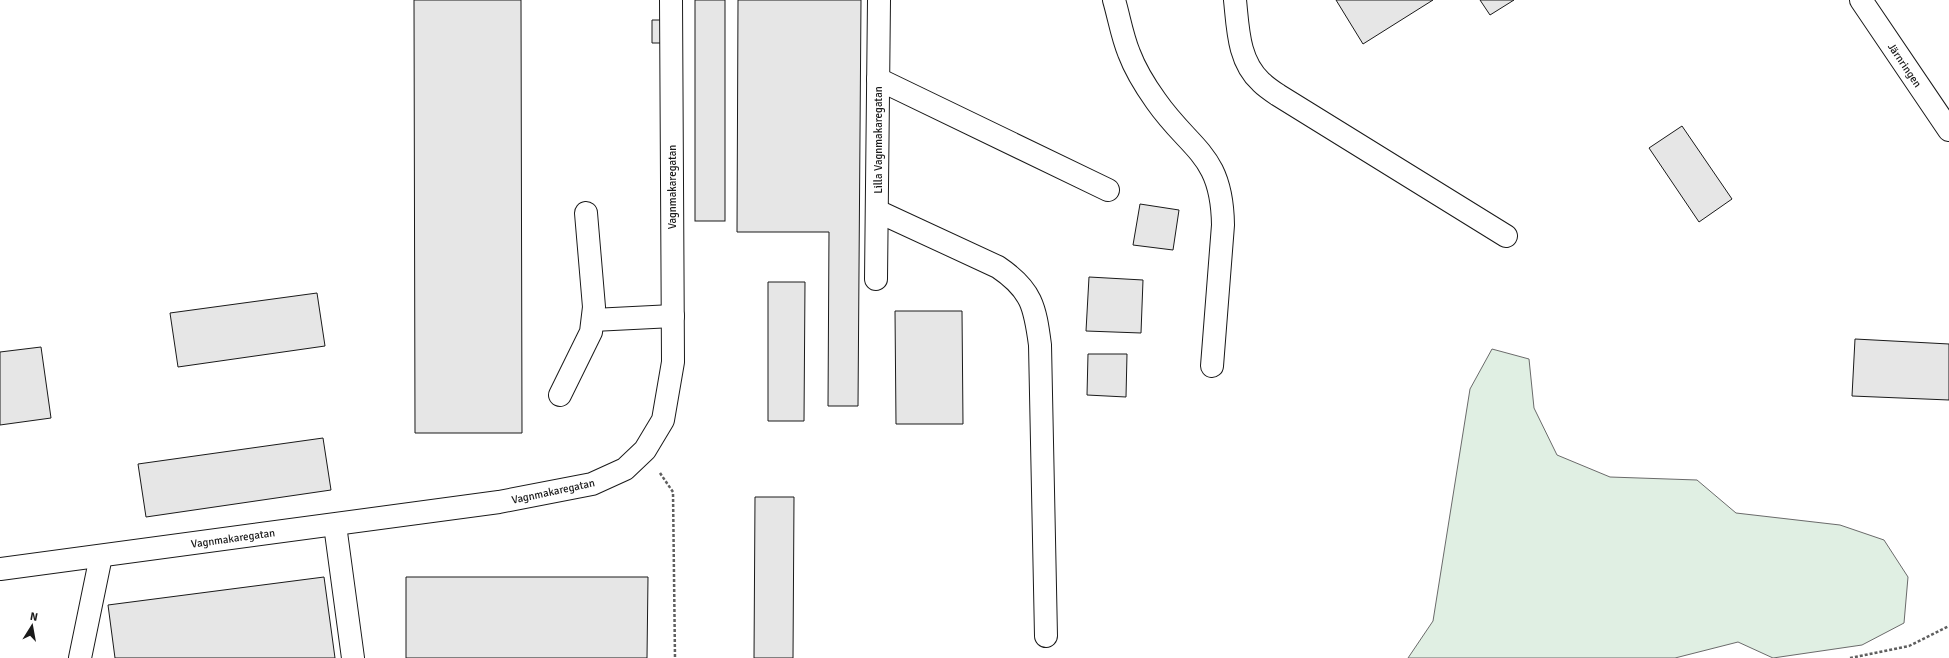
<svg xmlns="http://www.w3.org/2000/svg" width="1949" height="658" font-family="Signika,sans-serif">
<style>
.green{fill:#e0efe3;stroke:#6a6a6a}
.building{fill:#e6e6e6;stroke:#1a1a1a}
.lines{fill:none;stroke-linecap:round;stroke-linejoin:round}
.minor-casing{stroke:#1a1a1a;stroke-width:24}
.path{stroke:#5f5f5f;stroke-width:2.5;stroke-dasharray:3 2;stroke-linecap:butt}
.minor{stroke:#fff;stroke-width:22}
.labels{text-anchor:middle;stroke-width:3;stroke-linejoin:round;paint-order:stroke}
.street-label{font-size:11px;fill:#1a1a1a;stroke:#fff}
</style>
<rect width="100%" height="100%" fill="#fff"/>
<path class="green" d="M1492 349 1529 359 1534 408 1557 455 1610 477 1697 480 1736 513 1840 525 1884 540 1908 577 1904 623 1862 645 1773 658 1738 642 1675 658H1408L1433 621 1470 389Z"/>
<g class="building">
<path d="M414 0H521L522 433H415Z"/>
<rect x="695" y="0" width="30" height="221"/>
<path d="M738 0H861L858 406H828L829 232H737Z"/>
<path d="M1336 0H1433L1363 44Z"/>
<path d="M1480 0H1514L1490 15Z"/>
<path d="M652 20H662L663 43H652Z"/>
<path d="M1682 126 1732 199 1699 222 1649 148Z"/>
<path d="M1140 204 1179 210 1173 250 1133 245Z"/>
<path d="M1089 277 1143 280 1141 333 1086 331Z"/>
<path d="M768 282H805L804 421H768Z"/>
<path d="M317 293 325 346 178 367 170 313Z"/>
<path d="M895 311H962L963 424H896Z"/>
<path d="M1855 339 1949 344V400L1852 396Z"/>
<path d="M41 347 51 418 0 425V352Z"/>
<path d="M1088 354H1127L1126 397 1087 395Z"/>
<path d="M323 438 331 490 146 517 138 464Z"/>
<path d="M755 497H794L793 658H754Z"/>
<path d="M324 577 335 658H115L108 605Z"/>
<path d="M406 577H648L647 658H406Z"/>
</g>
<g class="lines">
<defs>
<g id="minor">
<path d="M1114 0C1119 17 1122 36 1129 53 1135 69 1146 87 1156 101 1191 151 1222 154 1223 225L1212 366"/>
<path d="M1235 0C1238 28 1238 61 1261 82 1266 87 1272 91 1278 95L1506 236"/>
<path d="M1861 0 1949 130"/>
<path d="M878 79 1108 190"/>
<path d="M877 211 998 267C1032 290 1035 307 1040 345L1046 636"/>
<path d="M876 279 879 0"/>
<path d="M593 320 673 316"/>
<path d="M560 395 591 332 594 307 586 213"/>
<path d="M335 525 353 658"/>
<path d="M0 569 499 502 592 484 625 469 645 450 663 420 673 362 671 0"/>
<path d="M80 658 101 556"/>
</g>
</defs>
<use href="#minor" class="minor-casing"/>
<g class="path">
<path d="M660 473 673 492 675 658"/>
<path d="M1850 658 1909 646 1949 626"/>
</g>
<use href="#minor" class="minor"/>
</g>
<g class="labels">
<g class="street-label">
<text transform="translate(1905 65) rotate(56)" y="4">Järnringen</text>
<text transform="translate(878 140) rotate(-90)" y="4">Lilla Vagnmakaregatan</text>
<text transform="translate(672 187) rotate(-90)" y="4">Vagnmakaregatan</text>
<text transform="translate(553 491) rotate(-12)" y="4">Vagnmakaregatan</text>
<text transform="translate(233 538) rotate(-8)" y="4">Vagnmakaregatan</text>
</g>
</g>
<g transform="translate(32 626) rotate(11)" stroke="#ffffff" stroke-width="3" paint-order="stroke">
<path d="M0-3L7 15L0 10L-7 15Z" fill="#1a1a1a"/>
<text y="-6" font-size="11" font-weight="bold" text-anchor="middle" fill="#1a1a1a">N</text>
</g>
</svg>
